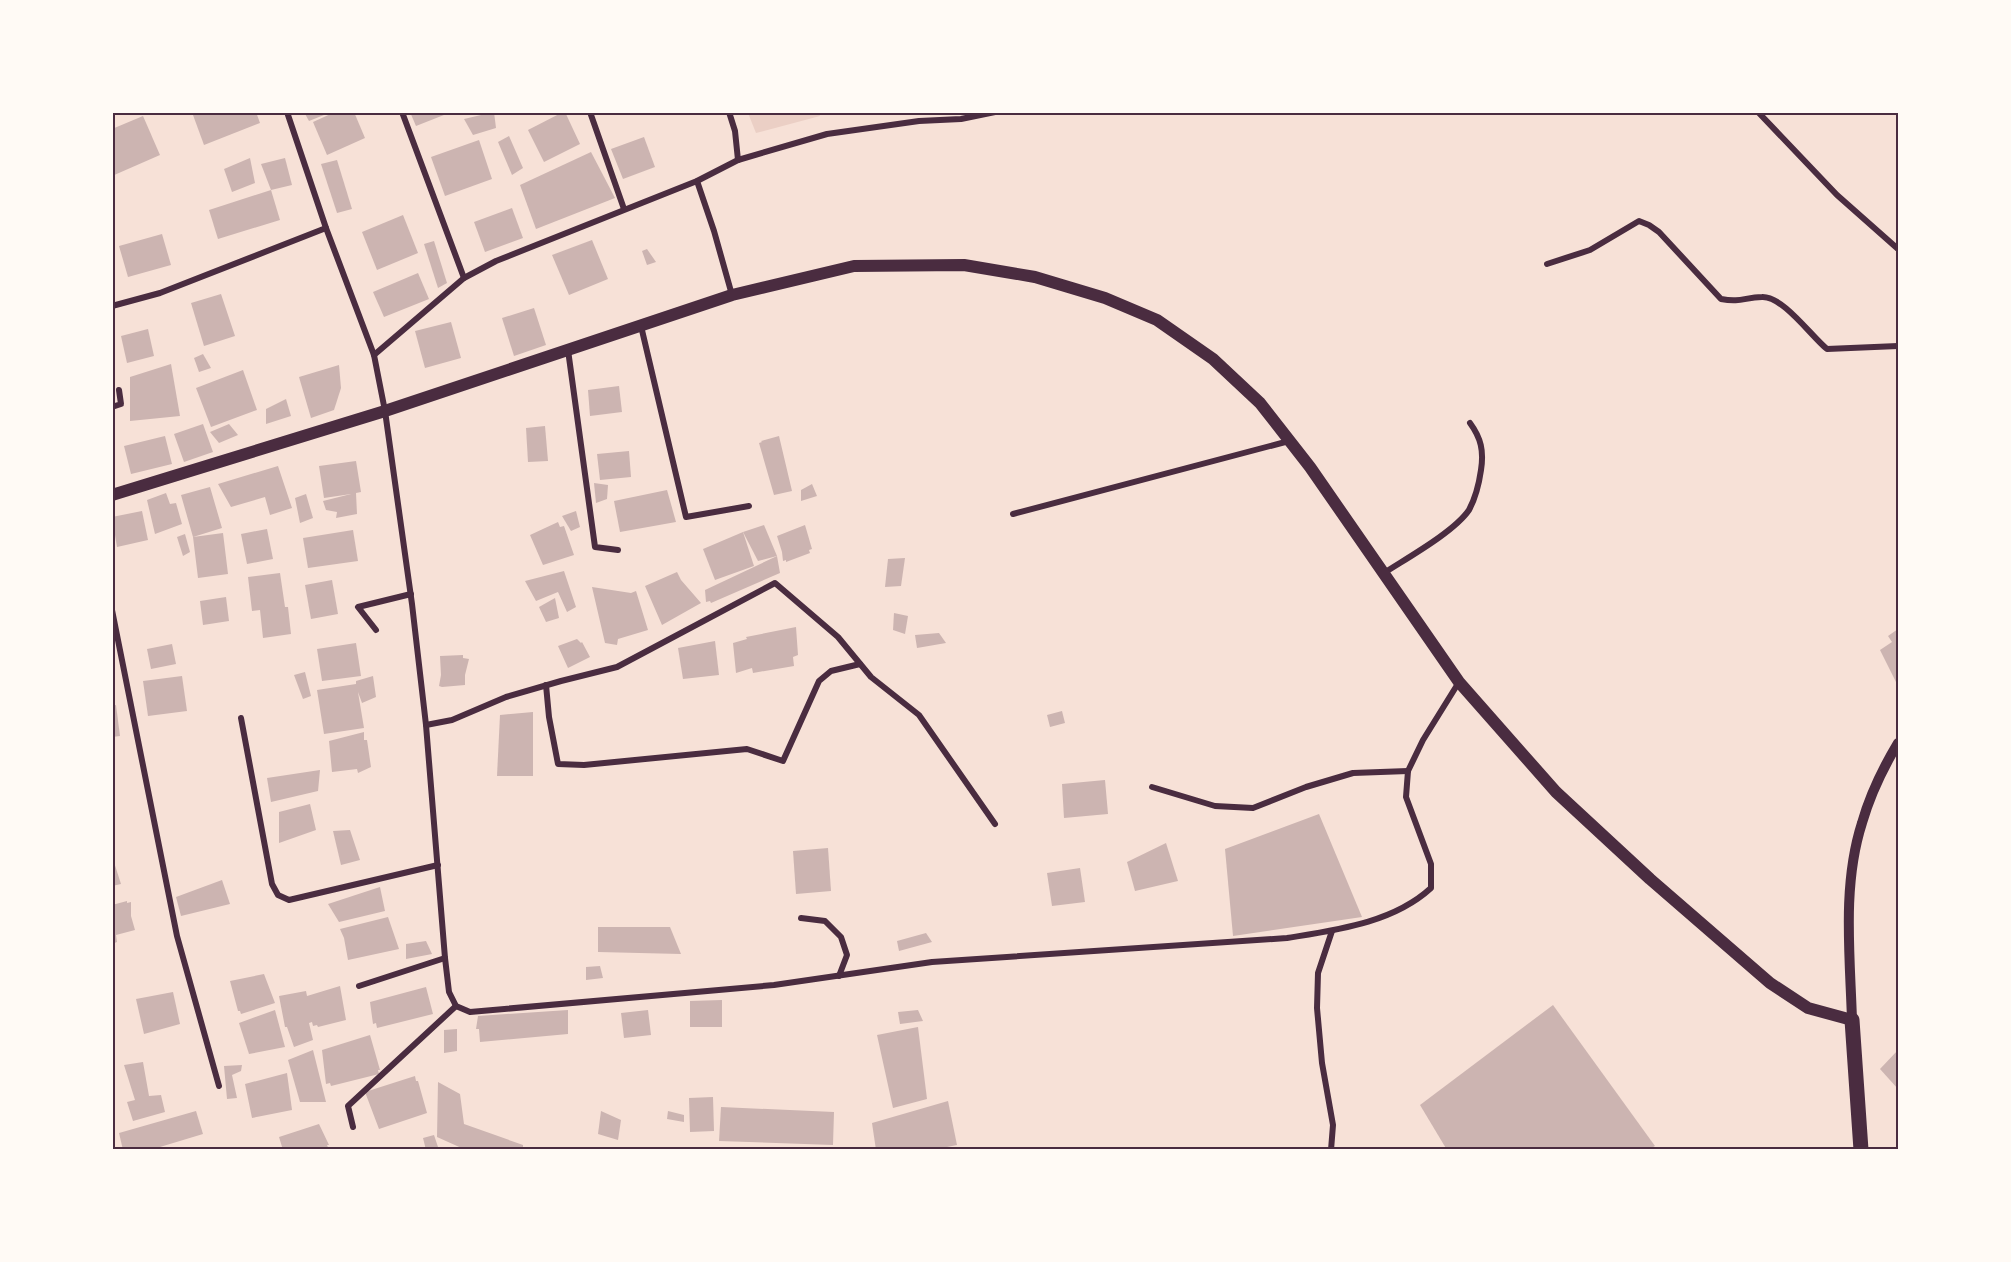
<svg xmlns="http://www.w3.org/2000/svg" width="2011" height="1262" font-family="'Source Sans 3',sans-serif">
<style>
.green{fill:#ebcfc5}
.building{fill:#ccb4b1}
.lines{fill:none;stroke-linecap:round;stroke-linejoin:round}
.minor{stroke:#4a2c40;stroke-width:6}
.tertiary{stroke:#4a2c40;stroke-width:10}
.secondary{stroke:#4a2c40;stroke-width:12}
.primary{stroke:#4a2c40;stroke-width:15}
.neatline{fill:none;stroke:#4a2c40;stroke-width:2}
</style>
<rect width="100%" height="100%" fill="#f7e1d7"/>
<path class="green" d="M819 113 820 116 756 133 748 113Z"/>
<g class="building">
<path d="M199 112H256L260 123 204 145 193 115Z"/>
<path d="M304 112H329V113L309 121Z"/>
<path d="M335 112H354L365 138 327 155 313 122Z"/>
<path d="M410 112H449V113L416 126Z"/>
<path d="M494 112 496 128 473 135 464 119Z"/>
<path d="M563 112H565L580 144 544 162 528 130Z"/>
<path d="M143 116 160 155 112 176V129Z"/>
<path d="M509 136 523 168 512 175 498 142Z"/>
<path d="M644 137 655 167 623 179 611 149Z"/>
<path d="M479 140 492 179 445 196 431 157Z"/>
<path d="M591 152 615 198 536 229 520 185Z"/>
<path d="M250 158 255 183 232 192 224 169Z"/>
<path d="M285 158 292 185 271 190 261 164Z"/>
<path d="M337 160 352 209 337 213 321 164Z"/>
<path d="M271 190 280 220 218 239 209 210Z"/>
<path d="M512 208 523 238 485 252 474 222Z"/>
<path d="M403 215 418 253 377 270 362 232Z"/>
<path d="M162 234 171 265 128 277 119 246Z"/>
<path d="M592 240 608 279 569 295 552 255Z"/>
<path d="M434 241 447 283 438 288 424 244Z"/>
<path d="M647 249 656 262 647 265 642 251Z"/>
<path d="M418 273 429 299 384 317 373 292Z"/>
<path d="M221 294 235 336 204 346 191 303Z"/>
<path d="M534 308 546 345 514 356 502 318Z"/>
<path d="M451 322 461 358 425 368 415 331Z"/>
<path d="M148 329 154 356 127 363 121 336Z"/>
<path d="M203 354 211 368 199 372 194 358Z"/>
<path d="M171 364 180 416 130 421V377Z"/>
<path d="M339 365 341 388 334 410 311 418 299 377Z"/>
<path d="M243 370 257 410 211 427 196 388Z"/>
<path d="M619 386 622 412 590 416 588 390Z"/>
<path d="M286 399 291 416 266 424V409Z"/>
<path d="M203 424 213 452 184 462 174 434Z"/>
<path d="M229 424 238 435 219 443 210 432Z"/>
<path d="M545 426 548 461 528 462 526 428Z"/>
<path d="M165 436 172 464 131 474 124 446Z"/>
<path d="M779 436 792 491 774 495 759 443 762 442 761 441Z"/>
<path d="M629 451 631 477 600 480 597 454Z"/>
<path d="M356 461 361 492 356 493 357 514 336 518 337 512 326 510 323 501 351 494 324 498 319 466Z"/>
<path d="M278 466 292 508 270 515 265 497 231 507 218 484Z"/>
<path d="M594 483 608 485 607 499 596 503Z"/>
<path d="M812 484 817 496 801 501V490Z"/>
<path d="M210 487 222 528 193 537 223 533 228 574 198 578 193 537 181 495Z"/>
<path d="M667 490 676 522 620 532 614 501Z"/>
<path d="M166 493 170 504 176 503 182 524 155 534 147 500Z"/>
<path d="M306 494 313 518 300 523 295 498Z"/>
<path d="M142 511 148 540 117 547 112 517Z"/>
<path d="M576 511 580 527 571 531 562 516Z"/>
<path d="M558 522 560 527 564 526 574 555 543 565 530 535Z"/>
<path d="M764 525 777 556 758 561 743 532Z"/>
<path d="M805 525 812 549 809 550 810 553 786 562V560L783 561 782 552 777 536Z"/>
<path d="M267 529 273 559 247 564 241 534Z"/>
<path d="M353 530 358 561 308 568 303 538Z"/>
<path d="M743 532 754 566 715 580 703 549Z"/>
<path d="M185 534 190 552 183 556 177 537Z"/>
<path d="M777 556 780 573 711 603 710 601 706 602 705 590Z"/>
<path d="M905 558 901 586 885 587 888 559Z"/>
<path d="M564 571 576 607 567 612 558 592 536 601 525 581Z"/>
<path d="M677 572 681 580 701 603 662 625 645 586Z"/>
<path d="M280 573 285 607H288L291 634 263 638 260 610 252 611 248 577Z"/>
<path d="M332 580 338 614 311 619 305 585Z"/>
<path d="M592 587 631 593 636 591 648 630 618 639 617 645 605 643Z"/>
<path d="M226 597 229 621 203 625 200 601Z"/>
<path d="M555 598 559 618 546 622 539 607Z"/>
<path d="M894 613 908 616 905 634 893 630Z"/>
<path d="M796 627 798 655 793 657 794 666 753 673 752 668 736 673 733 643 747 639 746 637Z"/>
<path d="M1898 629V686L1880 650 1892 642 1888 636Z"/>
<path d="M939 633 946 643 917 648 915 635Z"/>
<path d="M577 639 581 643 582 642 590 657 568 668 558 646Z"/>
<path d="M715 641 719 675 683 679 678 648Z"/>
<path d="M356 643 361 676 322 681 317 649Z"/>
<path d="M172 644 176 664 151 669 147 649Z"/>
<path d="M463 655V658L469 659 465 675V685L442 687 439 686 441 675 440 656Z"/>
<path d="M305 672 311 696 303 699 294 675Z"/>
<path d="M182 676 187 711 148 716 143 681Z"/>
<path d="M373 676 376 697 362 703 358 692 364 728 324 734 317 690 356 684V681Z"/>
<path d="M116 705 120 736 112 737V706Z"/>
<path d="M1062 711 1065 723 1050 727 1047 715Z"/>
<path d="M533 712V776H497L500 715Z"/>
<path d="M364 732V740H367L371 767 358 773 357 769 332 772 329 741Z"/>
<path d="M320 770 318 791 271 802 267 778Z"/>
<path d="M1105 780 1108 814 1064 818 1062 784Z"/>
<path d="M310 804 316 830 279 843V812Z"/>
<path d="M1319 814 1362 917 1233 936 1225 849Z"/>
<path d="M350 830 360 860 341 865 333 831Z"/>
<path d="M1166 843 1178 881 1135 891 1127 862Z"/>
<path d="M828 848 831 891 796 894 793 851Z"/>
<path d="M112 856 121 884 112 886Z"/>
<path d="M1080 868 1085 902 1052 906 1047 873Z"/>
<path d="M222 880 230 904 181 916 176 897Z"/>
<path d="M380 887 385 911 339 922 328 904Z"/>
<path d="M127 901V903L131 902V916L135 930 116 935 117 942 112 944V905Z"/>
<path d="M388 917 399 949 348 960 344 938 340 929Z"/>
<path d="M598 927H670L681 954 598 952Z"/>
<path d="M926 933 932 942 899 951 897 941Z"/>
<path d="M426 941 432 954 406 959V944Z"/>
<path d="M600 966 603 978 586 980V967Z"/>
<path d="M264 974 275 1003 241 1014 240 1011H238L230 981Z"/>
<path d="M340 986 346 1020 318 1027 317 1025 313 1026 312 1022 309 1023 313 1040 294 1047 287 1027H285L279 996 306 991 307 996Z"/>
<path d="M426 987 433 1014 377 1028 376 1023 373 1024 370 1002Z"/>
<path d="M173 992 180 1024 144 1034 136 999Z"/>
<path d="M722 1000V1027H690V1001Z"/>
<path d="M1553 1005 1655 1146 1648 1150H1447L1420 1105Z"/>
<path d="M275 1010 285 1047 249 1054 239 1023Z"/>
<path d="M568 1010V1034L480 1042 479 1029H476L478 1016Z"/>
<path d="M648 1010 651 1035 624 1038 621 1013Z"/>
<path d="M918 1010 923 1021 900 1024 898 1012Z"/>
<path d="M918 1027 927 1099 893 1108 877 1035Z"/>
<path d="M457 1029V1051L444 1053V1030Z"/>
<path d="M370 1035 380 1070H378L379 1074 331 1086 330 1083 326 1084 322 1050Z"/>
<path d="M313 1050 326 1102H300L288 1060Z"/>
<path d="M1898 1050V1089L1880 1069Z"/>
<path d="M143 1062 149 1096 161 1095 165 1112 133 1121 127 1102 135 1100 124 1065Z"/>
<path d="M242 1065 241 1071 232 1075 237 1098 227 1099 224 1066Z"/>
<path d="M287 1073 292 1110 252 1118 245 1084Z"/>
<path d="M415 1076 416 1081H418L427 1113 379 1129 365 1092Z"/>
<path d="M438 1082 460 1094 464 1124 523 1145V1150H466L437 1137Z"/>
<path d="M713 1097 714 1131 690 1132 689 1098Z"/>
<path d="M948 1101 957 1145 932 1150H876L872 1123Z"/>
<path d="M721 1107 834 1112 833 1145 719 1141Z"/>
<path d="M196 1111 203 1134 150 1150H123L119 1133Z"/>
<path d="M601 1111 621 1120 618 1140 598 1134Z"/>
<path d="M668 1111 684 1115V1122L667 1119Z"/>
<path d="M319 1124 329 1145H327L329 1150H283L279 1137Z"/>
<path d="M434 1135 439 1150H426L423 1138Z"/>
</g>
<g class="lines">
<g class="minor">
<path d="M287 112 326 228 374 355 385 411 412 604 426 725 445 958 449 992 456 1006 470 1012 774 985 932 962 1287 938C1336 930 1393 923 1431 888V864L1406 797 1408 771 1423 740 1459 682"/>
<path d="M402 112 464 278"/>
<path d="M590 112 624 209"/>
<path d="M729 112 735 131 738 160"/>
<path d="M1758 112 1837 195 1898 249"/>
<path d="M697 181 714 231 732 295"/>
<path d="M1547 264 1590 250 1639 221 1649 225 1659 232 1721 299C1741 303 1745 297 1762 297 1783 296 1811 336 1827 349L1898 346"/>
<path d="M112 306 160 293 326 228"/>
<path d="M641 326 686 517 749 506"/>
<path d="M568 350 595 547 618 550"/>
<path d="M374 355 464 278 496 261 697 181 738 160 827 134 919 121 961 119 995 112"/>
<path d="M112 407 121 404 119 390"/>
<path d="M1013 514 1289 441"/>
<path d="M1384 573C1407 558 1454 532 1469 510 1476 497 1479 484 1481 470 1484 451 1481 438 1470 423"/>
<path d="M112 610 177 936 219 1086"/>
<path d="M376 630 358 607 411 594"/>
<path d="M546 685 549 717 558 764 584 765 747 749 783 761 819 681 831 671 860 664"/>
<path d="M241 718 272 884 278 895 289 900 438 865"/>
<path d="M426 725 452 720 506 697 561 681 617 667 775 583 838 637 871 677 919 715 995 824"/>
<path d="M1152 787 1215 806 1253 808 1306 787 1353 773 1408 771"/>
<path d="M801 918 825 921 841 937 847 955 839 976"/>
<path d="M359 986 445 958"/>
<path d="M353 1127 348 1106 456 1006"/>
<path d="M1331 1150 1333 1125 1322 1063 1317 1008 1318 973 1332 931"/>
</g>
<path class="tertiary" d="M1852 1020C1850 955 1842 885 1862 823 1870 795 1883 768 1898 743"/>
<path class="secondary" d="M112 495 385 411 732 295 854 266 964 265 1035 277 1105 298 1157 320 1213 359 1260 403 1310 467 1459 682 1556 792 1650 879 1770 983 1808 1008 1852 1020"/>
<path class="primary" d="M1852 1020 1861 1150"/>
</g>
<rect width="2011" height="1262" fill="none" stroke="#fffaf5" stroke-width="228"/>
<rect x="114" y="114" width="1783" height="1034" class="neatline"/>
</svg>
